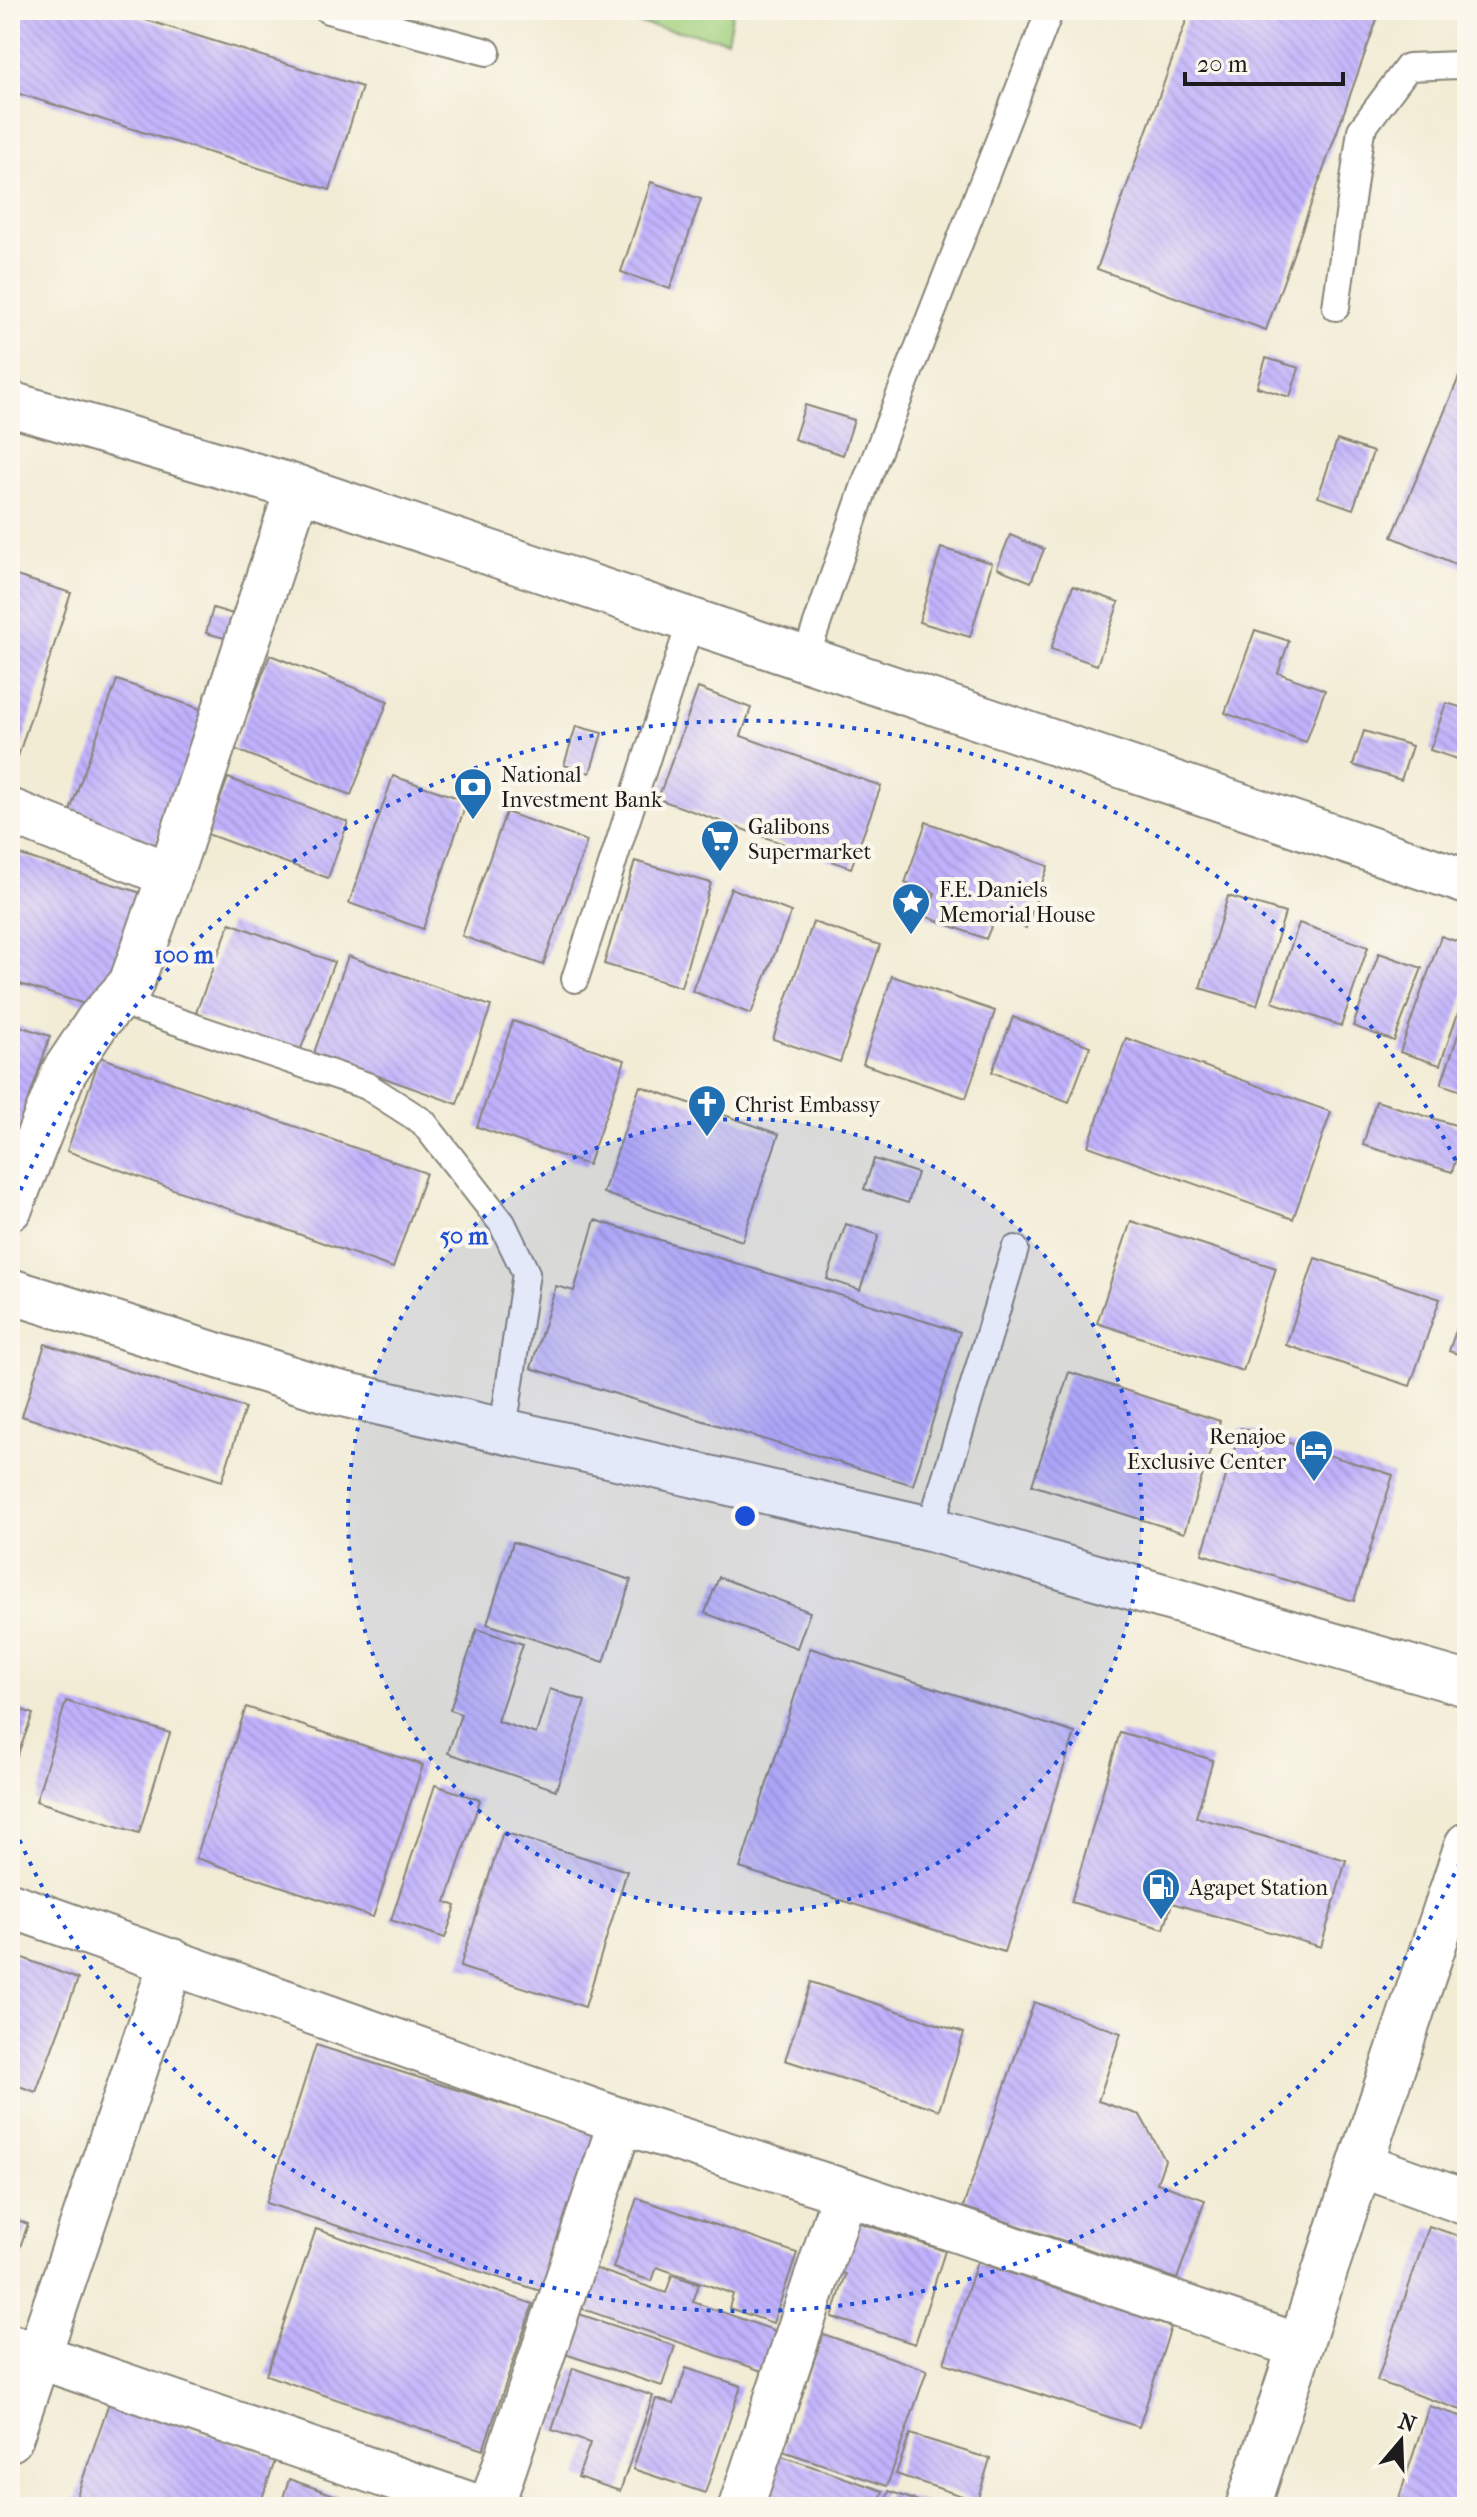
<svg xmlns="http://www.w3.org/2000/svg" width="1477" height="2517" font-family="'IM FELL French Canon',serif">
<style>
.pitch{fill:#a2d17f;stroke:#5f764e;stroke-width:2}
.building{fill:url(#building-back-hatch)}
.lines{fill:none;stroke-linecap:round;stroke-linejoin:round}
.lane-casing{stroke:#878478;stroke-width:30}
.street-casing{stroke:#878478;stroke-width:48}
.secondary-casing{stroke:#878478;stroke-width:48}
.lane{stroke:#fff;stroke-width:26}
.street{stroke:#fff;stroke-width:44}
.secondary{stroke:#fff;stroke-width:44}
.ring{fill:none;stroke:#1d4ed8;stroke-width:4;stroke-dasharray:4 8}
.labels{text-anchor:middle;stroke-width:8;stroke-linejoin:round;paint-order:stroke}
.poi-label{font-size:22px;fill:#1c1c1c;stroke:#fbf7ec;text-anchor:start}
.centre{fill:#1d4ed8;stroke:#fbf7ec;stroke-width:4}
.ring-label{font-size:24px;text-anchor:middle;font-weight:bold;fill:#1d4ed8;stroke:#fbf7ec;stroke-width:8;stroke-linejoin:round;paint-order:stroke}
</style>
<defs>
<pattern id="building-back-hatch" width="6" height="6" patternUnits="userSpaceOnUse" patternTransform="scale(2)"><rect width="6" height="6" fill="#c0b1fc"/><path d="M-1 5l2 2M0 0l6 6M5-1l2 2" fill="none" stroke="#a498d7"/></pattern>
</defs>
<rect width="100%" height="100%" fill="#fbf7ec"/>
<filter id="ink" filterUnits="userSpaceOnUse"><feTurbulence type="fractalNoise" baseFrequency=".0125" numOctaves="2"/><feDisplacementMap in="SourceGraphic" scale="16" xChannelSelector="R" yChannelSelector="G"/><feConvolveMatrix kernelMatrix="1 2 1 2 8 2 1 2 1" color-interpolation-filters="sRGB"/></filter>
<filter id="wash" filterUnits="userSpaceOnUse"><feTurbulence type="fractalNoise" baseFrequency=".006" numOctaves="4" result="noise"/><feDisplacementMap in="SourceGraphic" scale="32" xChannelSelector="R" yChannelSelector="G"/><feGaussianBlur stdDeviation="1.8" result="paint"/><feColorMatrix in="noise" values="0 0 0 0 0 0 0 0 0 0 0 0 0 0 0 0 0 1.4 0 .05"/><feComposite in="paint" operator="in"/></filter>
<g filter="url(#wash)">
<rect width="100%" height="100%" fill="#f2ecd5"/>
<path class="pitch" d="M565 10H733L727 40Z"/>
<g id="blocks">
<g class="building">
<path d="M10 10H114L362 87 330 190 10 91Z"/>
<path d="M1190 10H1368L1379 14 1266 330 1097 269Z"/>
<path d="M651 182 701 199 670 289 621 272Z"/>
<path d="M1266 358 1299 368 1290 397 1257 387Z"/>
<path d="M1467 358V569L1392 537Z"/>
<path d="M805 405 854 420 843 455 794 439Z"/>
<path d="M1337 440 1373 452 1353 509 1318 497Z"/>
<path d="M1010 535 1044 549 1031 582 997 568Z"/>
<path d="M941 548 992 563 970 637 919 622Z"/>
<path d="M10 574 71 593 11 778H10Z"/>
<path d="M1073 586 1119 602 1097 665 1051 649Z"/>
<path d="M213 608 243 617 236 641 206 633Z"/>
<path d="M1255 630 1289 641 1278 673 1325 690 1306 742 1225 713Z"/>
<path d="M270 655 388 701 351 795 234 749Z"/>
<path d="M117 680 204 710 153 852 66 822Z"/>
<path d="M698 688 751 708 741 736 881 786 851 868 658 799Z"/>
<path d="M1446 703 1467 709V762L1430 750Z"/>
<path d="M576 726 602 733 590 773 564 765Z"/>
<path d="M1364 731 1412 746 1401 780 1353 765Z"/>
<path d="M393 776 467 801 423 929 349 903Z"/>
<path d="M228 778 348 822 328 878 207 834Z"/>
<path d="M506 812 587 841 543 965 462 936Z"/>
<path d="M926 822 1048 866 1026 928 995 917 986 939 927 917 935 893 905 883Z"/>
<path d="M11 852 141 893 104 1010 10 981Z"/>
<path d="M635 861 711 883 681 987 604 964Z"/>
<path d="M731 888 791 912 751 1014 692 991Z"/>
<path d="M1228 896 1285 913 1257 1005 1200 988Z"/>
<path d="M813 922 880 945 840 1062 773 1039Z"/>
<path d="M230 923 334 962 299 1054 195 1015Z"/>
<path d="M1299 923 1368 947 1341 1026 1272 1002Z"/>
<path d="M1441 936 1467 945V987L1440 1065 1400 1052Z"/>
<path d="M1379 953 1422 968 1394 1041 1353 1026Z"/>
<path d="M348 956 491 1006 457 1104 314 1053Z"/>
<path d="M892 976 995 1011 966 1098 863 1064Z"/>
<path d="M1467 1010V1093L1441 1084Z"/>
<path d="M1013 1017 1090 1046 1069 1102 992 1072Z"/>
<path d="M513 1021 625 1060 588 1165 477 1127Z"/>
<path d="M10 1023 50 1036 11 1155H10Z"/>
<path d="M1126 1038 1331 1112 1293 1219 1088 1146Z"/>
<path d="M100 1057 426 1173 393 1268 67 1151Z"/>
<path d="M640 1086 779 1134 742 1241 603 1193Z"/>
<path d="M1376 1101 1465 1128 1452 1172 1363 1145Z"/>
<path d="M874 1159 917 1173 908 1203 864 1189Z"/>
<path d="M595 1220 960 1332 913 1485 531 1368 556 1286 574 1291Z"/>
<path d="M1131 1221 1276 1268 1243 1371 1097 1323Z"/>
<path d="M846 1224 879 1235 860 1290 827 1279Z"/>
<path d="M1315 1258 1440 1299 1410 1386 1286 1345Z"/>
<path d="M1462 1313 1467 1314V1357L1449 1351Z"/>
<path d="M45 1344 245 1408 222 1481 22 1416Z"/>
<path d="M1069 1372 1220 1421 1184 1533 1032 1485Z"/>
<path d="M1241 1428 1393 1475 1354 1601 1202 1554Z"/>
<path d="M513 1542 631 1580 604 1662 487 1624Z"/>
<path d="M719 1577 810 1612 797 1648 705 1613Z"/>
<path d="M477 1629 523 1644 497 1721 536 1734 550 1689 585 1701 556 1790 448 1753 461 1714 450 1710Z"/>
<path d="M810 1648 1075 1733 1004 1952 740 1868Z"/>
<path d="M66 1701 170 1733 139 1833 36 1801Z"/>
<path d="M10 1705 33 1714 10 1775Z"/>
<path d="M246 1707 423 1765 373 1917 196 1858Z"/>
<path d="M1120 1732 1213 1760 1196 1817 1346 1860 1321 1947 1172 1903 1164 1929 1071 1902Z"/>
<path d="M435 1785 480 1800 446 1902 456 1906 445 1938 391 1920Z"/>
<path d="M503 1832 627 1871 585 2007 460 1967Z"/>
<path d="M10 1953 78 1979 36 2092 10 2083Z"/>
<path d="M811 1982 964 2033 939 2110 785 2060Z"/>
<path d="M1034 2002 1121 2033 1098 2101 1140 2115 1165 2160 1157 2183 1205 2200 1177 2279 963 2207Z"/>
<path d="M316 2045 600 2135 550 2294 266 2203Z"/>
<path d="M637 2198 797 2253 773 2323 729 2308 733 2294 657 2267 652 2281 613 2268Z"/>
<path d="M10 2217 28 2224 10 2276Z"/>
<path d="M854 2221 945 2251 915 2344 832 2317 846 2274 838 2271Z"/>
<path d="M1429 2226 1467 2239V2412L1377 2381Z"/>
<path d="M316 2229 533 2304 483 2450 266 2375Z"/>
<path d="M977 2262 1171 2327 1139 2427 944 2363Z"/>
<path d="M588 2266 666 2293 672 2275 699 2284 693 2302 779 2332 765 2372 574 2306Z"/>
<path d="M573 2312 675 2346 662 2386 559 2352Z"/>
<path d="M823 2334 927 2370 887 2486 783 2451Z"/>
<path d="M573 2368 653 2396 620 2491 578 2477 590 2443 552 2430Z"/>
<path d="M686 2368 741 2386 705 2493 633 2469 656 2399 674 2404Z"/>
<path d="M110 2400 276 2458 259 2507H73Z"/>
<path d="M1429 2406 1467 2418V2507H1396Z"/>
<path d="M910 2434 990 2459 977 2501 896 2474Z"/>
<path d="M779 2455 883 2491 878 2507H762Z"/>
<path d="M289 2479 368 2507H280Z"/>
<path d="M889 2491 934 2507H883Z"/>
</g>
</g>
</g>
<g filter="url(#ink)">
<use href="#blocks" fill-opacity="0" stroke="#878478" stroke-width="2"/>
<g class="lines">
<defs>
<g id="lane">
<path d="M328 10 487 52"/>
<path d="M1336 307 1361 130 1408 67 1459 65 1467 67"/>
<path d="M805 659 866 482 1050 10"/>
<path d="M575 979 691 621"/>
<path d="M117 1001 367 1086 423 1122 502 1223 526 1273 503 1430"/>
<path d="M930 1529 1015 1249"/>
</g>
<g id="street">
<path d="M10 404 298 488 1467 882"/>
<path d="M10 811 170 875"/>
<path d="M10 1208 64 1072 98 1021 131 984 170 875 298 488"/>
<path d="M10 1291 334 1392 930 1529 1467 1684"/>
<path d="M10 1905 621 2121 845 2192 1299 2346"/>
<path d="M1362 2165 1467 2203"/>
<path d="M12 2347 477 2507"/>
<path d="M10 2439 172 1961"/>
<path d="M491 2507 621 2121"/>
<path d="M741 2507 845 2192"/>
</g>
<path id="secondary" d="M1248 2507C1318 2286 1394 2066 1467 1845"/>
</defs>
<use href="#lane" class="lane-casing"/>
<use href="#street" class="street-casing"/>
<use href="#secondary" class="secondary-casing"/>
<use href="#lane" class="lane"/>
<use href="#street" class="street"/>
<use href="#secondary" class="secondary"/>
</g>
</g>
<circle cx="745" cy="1516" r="397" fill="#1d4ed8" fill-opacity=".12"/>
<g class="ring">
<circle cx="745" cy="1516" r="397"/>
<path d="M1465 1852A794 794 0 0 1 11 1820M11 1212A794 794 0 0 1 1465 1180"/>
</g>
<defs>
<symbol id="bank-pin" viewBox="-11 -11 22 30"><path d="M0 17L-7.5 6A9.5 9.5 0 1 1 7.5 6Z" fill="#1f6fb2" stroke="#fbf7ec"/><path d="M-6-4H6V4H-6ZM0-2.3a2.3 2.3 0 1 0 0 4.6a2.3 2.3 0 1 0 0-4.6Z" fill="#fff"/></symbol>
<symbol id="supermarket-pin" viewBox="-11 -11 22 30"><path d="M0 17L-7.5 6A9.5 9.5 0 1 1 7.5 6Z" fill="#1f6fb2" stroke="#fbf7ec"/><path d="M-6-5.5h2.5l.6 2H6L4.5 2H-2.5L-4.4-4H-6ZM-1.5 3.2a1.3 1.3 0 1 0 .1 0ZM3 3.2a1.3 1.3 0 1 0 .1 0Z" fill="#fff"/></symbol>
<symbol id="sight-pin" viewBox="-11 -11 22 30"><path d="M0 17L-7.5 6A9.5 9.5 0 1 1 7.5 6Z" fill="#1f6fb2" stroke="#fbf7ec"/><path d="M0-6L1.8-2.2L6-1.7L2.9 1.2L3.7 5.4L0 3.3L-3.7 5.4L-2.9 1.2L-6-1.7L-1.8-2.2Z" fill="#fff"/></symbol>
<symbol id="church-pin" viewBox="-11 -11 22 30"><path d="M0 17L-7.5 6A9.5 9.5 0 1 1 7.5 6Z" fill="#1f6fb2" stroke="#fbf7ec"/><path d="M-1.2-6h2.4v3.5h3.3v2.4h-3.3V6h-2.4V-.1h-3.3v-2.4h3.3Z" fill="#fff"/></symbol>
<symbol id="hotel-pin" viewBox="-11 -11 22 30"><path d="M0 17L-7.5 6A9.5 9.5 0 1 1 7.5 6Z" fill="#1f6fb2" stroke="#fbf7ec"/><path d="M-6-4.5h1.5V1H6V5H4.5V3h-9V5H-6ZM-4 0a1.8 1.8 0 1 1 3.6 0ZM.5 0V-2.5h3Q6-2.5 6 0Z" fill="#fff"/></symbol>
<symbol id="fuel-pin" viewBox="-11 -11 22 30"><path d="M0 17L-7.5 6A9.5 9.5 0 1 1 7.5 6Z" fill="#1f6fb2" stroke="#fbf7ec"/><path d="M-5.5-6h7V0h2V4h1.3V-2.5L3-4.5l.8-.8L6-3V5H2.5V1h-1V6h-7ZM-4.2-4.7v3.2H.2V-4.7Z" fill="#fff"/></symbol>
</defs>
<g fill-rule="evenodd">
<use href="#bank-pin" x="451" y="765" width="44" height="60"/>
<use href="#supermarket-pin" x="698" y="817" width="44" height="60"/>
<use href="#sight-pin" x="889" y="880" width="44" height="60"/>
<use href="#church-pin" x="685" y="1082" width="44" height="60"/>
<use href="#hotel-pin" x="1292" y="1427" width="44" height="60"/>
<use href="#fuel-pin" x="1139" y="1865" width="44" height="60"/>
</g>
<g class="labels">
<g class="poi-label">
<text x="501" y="782">National<tspan x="501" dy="25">Investment Bank</tspan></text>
<text x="748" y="834">Galibons<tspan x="748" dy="25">Supermarket</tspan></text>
<text x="939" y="897">F.E. Daniels<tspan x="939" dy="25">Memorial House</tspan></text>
<text x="735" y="1112">Christ Embassy</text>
<text x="1286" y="1444" text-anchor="end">Renajoe<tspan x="1286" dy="25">Exclusive Center</tspan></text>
<text x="1189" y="1895">Agapet Station</text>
</g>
</g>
<circle cx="745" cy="1516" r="12" class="centre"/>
<g class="ring-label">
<text x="184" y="963">100 m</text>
<text x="464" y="1244">50 m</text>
</g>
<rect width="1477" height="2517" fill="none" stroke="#fbf7ec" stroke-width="40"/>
<g transform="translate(1401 2441) rotate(19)" stroke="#fbf7ec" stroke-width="6" paint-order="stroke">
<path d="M0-6L14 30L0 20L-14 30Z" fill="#1c1c1c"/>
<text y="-12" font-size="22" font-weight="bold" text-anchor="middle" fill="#1c1c1c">N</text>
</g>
<path d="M1185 72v12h158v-12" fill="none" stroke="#1c1c1c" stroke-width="4"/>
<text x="1197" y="72" font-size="24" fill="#1c1c1c" stroke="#fbf7ec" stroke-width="6" paint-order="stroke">20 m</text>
</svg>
